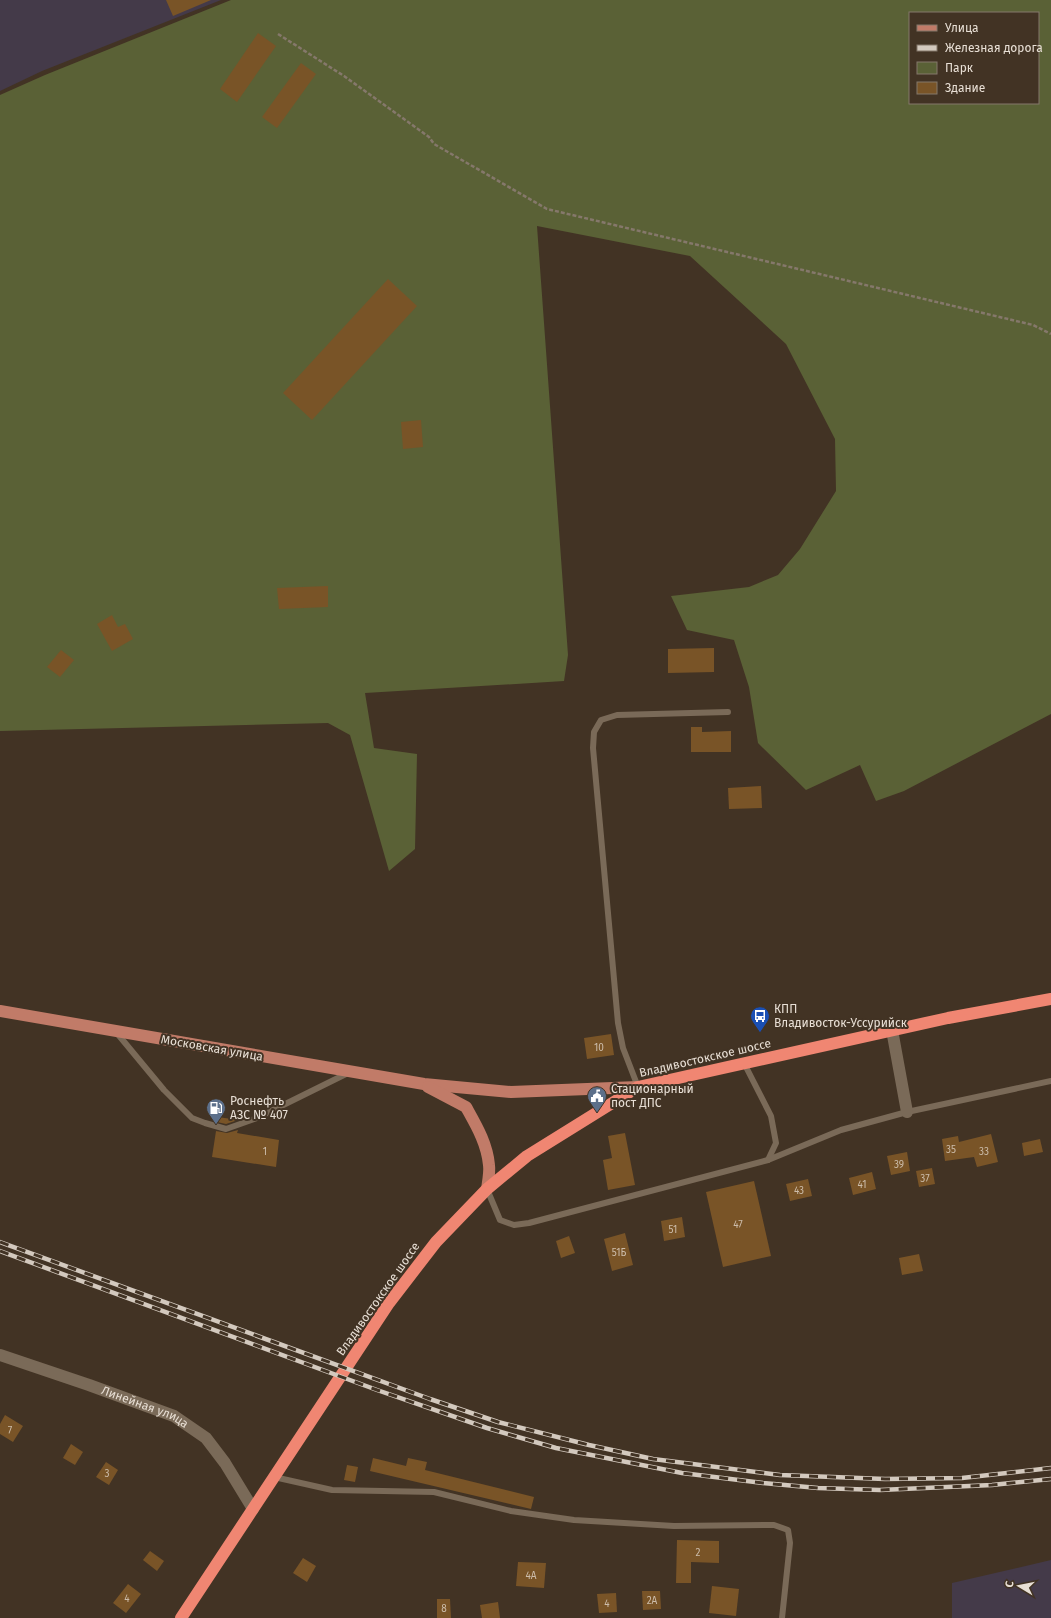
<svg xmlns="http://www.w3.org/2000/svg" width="1051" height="1618" font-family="'Fira Sans',sans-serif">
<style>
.industrial{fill:#443a49}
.green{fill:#5a6136;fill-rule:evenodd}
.building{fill:#795427}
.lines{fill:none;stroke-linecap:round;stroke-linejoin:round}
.path{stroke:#85786b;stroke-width:2.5;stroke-dasharray:4 2;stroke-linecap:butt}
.lane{stroke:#7a6a58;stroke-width:6}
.street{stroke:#7a6a58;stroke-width:12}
.primary{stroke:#c17b68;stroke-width:12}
.highway{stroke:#f08672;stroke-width:12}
.rail-casing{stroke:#d3c9be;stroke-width:4.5}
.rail{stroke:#423324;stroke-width:3;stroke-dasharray:9;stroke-linecap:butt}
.labels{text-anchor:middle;stroke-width:4;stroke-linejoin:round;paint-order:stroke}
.number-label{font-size:10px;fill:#ccbcaa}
.poi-label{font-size:12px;fill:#e8dfd5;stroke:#423324;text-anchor:start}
.street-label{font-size:12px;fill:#e8dfd5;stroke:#423324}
</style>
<rect width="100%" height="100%" fill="#423324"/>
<g class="industrial">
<path d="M0 0H221L42 71 0 91Z"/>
<path d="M1051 1560V1618H952V1583Z"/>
</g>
<path class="green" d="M231 0H1051V714L904 791 876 801 860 765 806 790 758 743 749 687 734 640 687 630 671 596 749 587 778 575 800 549 836 491 835 439 786 344 690 256 537 226 568 655 564 681 365 693 374 748 417 754 415 849 389 871 350 735 328 723 0 731V95L45 75ZM910 13H1038V103H910Z"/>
<g class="building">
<path d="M166 0H211L173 16Z"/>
<path d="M258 33 276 46 237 102 220 89Z"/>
<path d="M301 63 316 74 277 128 262 117Z"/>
<path d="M388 279 417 306 312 420 283 393Z"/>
<path d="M421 420 423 447 403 449 401 422Z"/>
<path d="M328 586V607L279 609 277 588Z"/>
<path d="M112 615 118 627 125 624 133 639 112 651 97 624Z"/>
<path d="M714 648V672L668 673V649Z"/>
<path d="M61 650 74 660 60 677 47 667Z"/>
<path d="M691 727H702V732L731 731V752H691Z"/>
<path d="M761 786 762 808 729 809 728 788Z"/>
<path d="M611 1034 614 1055 587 1059 584 1038Z"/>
<path d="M218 1117 238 1120 226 1124 217 1122Z"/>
<path d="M238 1130 237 1133 279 1140 276 1167 212 1157 216 1131 227 1133Z"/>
<path d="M625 1133 635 1185 608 1190 603 1160 612 1158 608 1136Z"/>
<path d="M991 1134 998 1162 977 1167 974 1157 945 1161 942 1139 958 1136 959 1142Z"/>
<path d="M1040 1139 1043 1152 1024 1156 1022 1143Z"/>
<path d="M907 1152 910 1171 891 1175 887 1156Z"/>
<path d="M932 1168 935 1184 919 1187 916 1171Z"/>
<path d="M872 1172 876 1189 853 1195 849 1178Z"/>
<path d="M808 1179 812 1196 790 1201 786 1184Z"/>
<path d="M754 1181 771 1256 723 1267 706 1192Z"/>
<path d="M682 1217 685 1237 664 1241 661 1221Z"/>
<path d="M625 1233 633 1265 612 1271 604 1239Z"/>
<path d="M569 1236 575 1253 561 1258 556 1241Z"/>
<path d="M919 1254 923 1271 902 1275 899 1258Z"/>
<path d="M5 1415 23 1426 13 1442 0 1434V1424Z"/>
<path d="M71 1444 83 1452 75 1465 63 1458Z"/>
<path d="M373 1458 406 1466 408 1458 427 1462 425 1470 534 1497 531 1509 370 1471Z"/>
<path d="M106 1462 118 1470 109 1485 96 1477Z"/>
<path d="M347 1465 358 1467 355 1482 344 1480Z"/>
<path d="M677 1540 719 1541V1563L691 1562V1583H676Z"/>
<path d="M150 1551 164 1561 157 1571 143 1560Z"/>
<path d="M303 1558 316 1566 307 1582 293 1573Z"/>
<path d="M518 1562 546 1563 544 1588 516 1586Z"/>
<path d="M128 1584 141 1594 126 1613 113 1603Z"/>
<path d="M712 1586 739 1589 736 1616 709 1613Z"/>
<path d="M642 1591H660L661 1609 643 1610Z"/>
<path d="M616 1593 617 1612 599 1613 597 1594Z"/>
<path d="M437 1599H450L451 1618H437Z"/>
<path d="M498 1602 500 1618H482L480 1605Z"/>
</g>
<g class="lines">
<path class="path" d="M278 34 344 76 429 137 434 144 547 209 1033 325 1051 334"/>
<g class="lane">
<path d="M116 1032 164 1090 192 1118 205 1123 226 1129 257 1118 348 1073"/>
<path d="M744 1063 771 1116 776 1143 768 1160"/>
<path d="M638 1087 623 1048 618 1023 593 748 594 732 601 720 617 715 728 712"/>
<path d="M487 1189 500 1220 514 1225 529 1223 768 1160 841 1130 907 1112 1051 1081"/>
<path d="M274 1477 332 1490 434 1492 511 1511 574 1520 674 1526 774 1525 788 1530 790 1543 782 1618"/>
</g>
<g class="street">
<path d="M892 1030 907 1112"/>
<path id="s1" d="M0 1355 89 1385 174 1416 206 1438 225 1463 253 1509"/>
</g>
<g class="primary">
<path d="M0 1011 424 1084 511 1092 638 1087"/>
<path d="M428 1087 466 1107C476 1125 487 1143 489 1165 490 1172 488 1182 487 1189"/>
</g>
<path class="highway" d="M181 1618 389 1303 436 1242 487 1189 527 1156 638 1087 948 1018 1051 999"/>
<defs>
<g id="rail">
<path d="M0 1242 430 1399 498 1422 589 1445 653 1459 780 1475 885 1479 962 1478 1051 1468"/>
<path d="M0 1251 377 1390 487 1428 556 1448 682 1473 763 1483 818 1488 880 1490 992 1485 1051 1479"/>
</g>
</defs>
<use href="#rail" class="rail-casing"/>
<use href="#rail" class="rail"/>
</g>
<defs>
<symbol id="bus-pin" viewBox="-11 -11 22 30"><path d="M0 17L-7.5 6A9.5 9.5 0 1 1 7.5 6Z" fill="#1a4fb4" stroke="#423324"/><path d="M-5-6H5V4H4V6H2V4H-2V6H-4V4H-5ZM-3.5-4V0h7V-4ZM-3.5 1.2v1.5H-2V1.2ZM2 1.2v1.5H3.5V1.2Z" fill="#fff"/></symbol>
<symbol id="civic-pin" viewBox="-11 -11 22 30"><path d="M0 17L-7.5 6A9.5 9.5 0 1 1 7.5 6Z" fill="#5c6f8a" stroke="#423324"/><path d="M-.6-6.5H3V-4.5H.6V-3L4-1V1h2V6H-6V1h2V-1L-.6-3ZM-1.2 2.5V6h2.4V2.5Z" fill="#fff"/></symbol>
<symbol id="fuel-pin" viewBox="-11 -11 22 30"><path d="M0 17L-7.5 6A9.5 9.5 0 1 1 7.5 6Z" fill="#5c6f8a" stroke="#423324"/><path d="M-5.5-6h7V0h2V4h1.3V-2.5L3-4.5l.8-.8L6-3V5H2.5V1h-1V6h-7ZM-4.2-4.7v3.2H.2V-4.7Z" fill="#fff"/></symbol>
</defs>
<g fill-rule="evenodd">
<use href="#bus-pin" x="749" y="1005" width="22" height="30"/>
<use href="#civic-pin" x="586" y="1085" width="22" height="30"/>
<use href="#fuel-pin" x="205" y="1097" width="22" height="30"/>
</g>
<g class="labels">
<g class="number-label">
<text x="599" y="1051">10</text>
<text x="951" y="1153">35</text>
<text x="265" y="1155">1</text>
<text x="984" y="1155">33</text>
<text x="899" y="1168">39</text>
<text x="925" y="1182">37</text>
<text x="862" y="1188">41</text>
<text x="799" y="1194">43</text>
<text x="738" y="1228">47</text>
<text x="673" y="1233">51</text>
<text x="619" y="1256">51Б</text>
<text x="10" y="1434">7</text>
<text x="107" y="1477">3</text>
<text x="698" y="1556">2</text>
<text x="531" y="1579">4А</text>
<text x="127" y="1602">4</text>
<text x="652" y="1604">2А</text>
<text x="607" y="1607">4</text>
<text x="444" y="1612">8</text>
</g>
<g class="poi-label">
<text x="774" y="1013">КПП<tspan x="774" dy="14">Владивосток-Уссурийск</tspan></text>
<text x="611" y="1093">Стационарный<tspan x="611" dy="14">пост ДПС</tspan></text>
<text x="230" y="1105">Роснефть<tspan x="230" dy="14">АЗС № 407</tspan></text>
</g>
<g class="street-label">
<text transform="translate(212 1048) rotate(10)" y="4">Московская улица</text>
<text transform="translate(705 1058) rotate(-13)" y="4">Владивостокское шоссе</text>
<text transform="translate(378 1299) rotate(-55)" y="4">Владивостокское шоссе</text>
<text dy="4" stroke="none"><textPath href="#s1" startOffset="154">Линейная улица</textPath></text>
</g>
</g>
<rect x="909" y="12" width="130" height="92" fill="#423324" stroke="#84786b"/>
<rect x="917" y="25" width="20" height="6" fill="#c17b68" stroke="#84786b"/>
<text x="945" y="32" font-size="12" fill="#e8dfd5">Улица</text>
<rect x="917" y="45" width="20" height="6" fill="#d3c9be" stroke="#84786b"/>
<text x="945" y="52" font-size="12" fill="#e8dfd5">Железная дорога</text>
<rect x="917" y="62" width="20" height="12" fill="#5a6136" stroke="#84786b"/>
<text x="945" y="72" font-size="12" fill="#e8dfd5">Парк</text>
<rect x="917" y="82" width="20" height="12" fill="#795427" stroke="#84786b"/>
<text x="945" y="92" font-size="12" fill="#e8dfd5">Здание</text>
<g transform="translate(1019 1586) rotate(280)" stroke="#423324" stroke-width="3" paint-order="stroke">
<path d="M0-3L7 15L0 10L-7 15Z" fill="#e8dfd5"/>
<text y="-6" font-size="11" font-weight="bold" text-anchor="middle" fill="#e8dfd5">С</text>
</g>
</svg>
